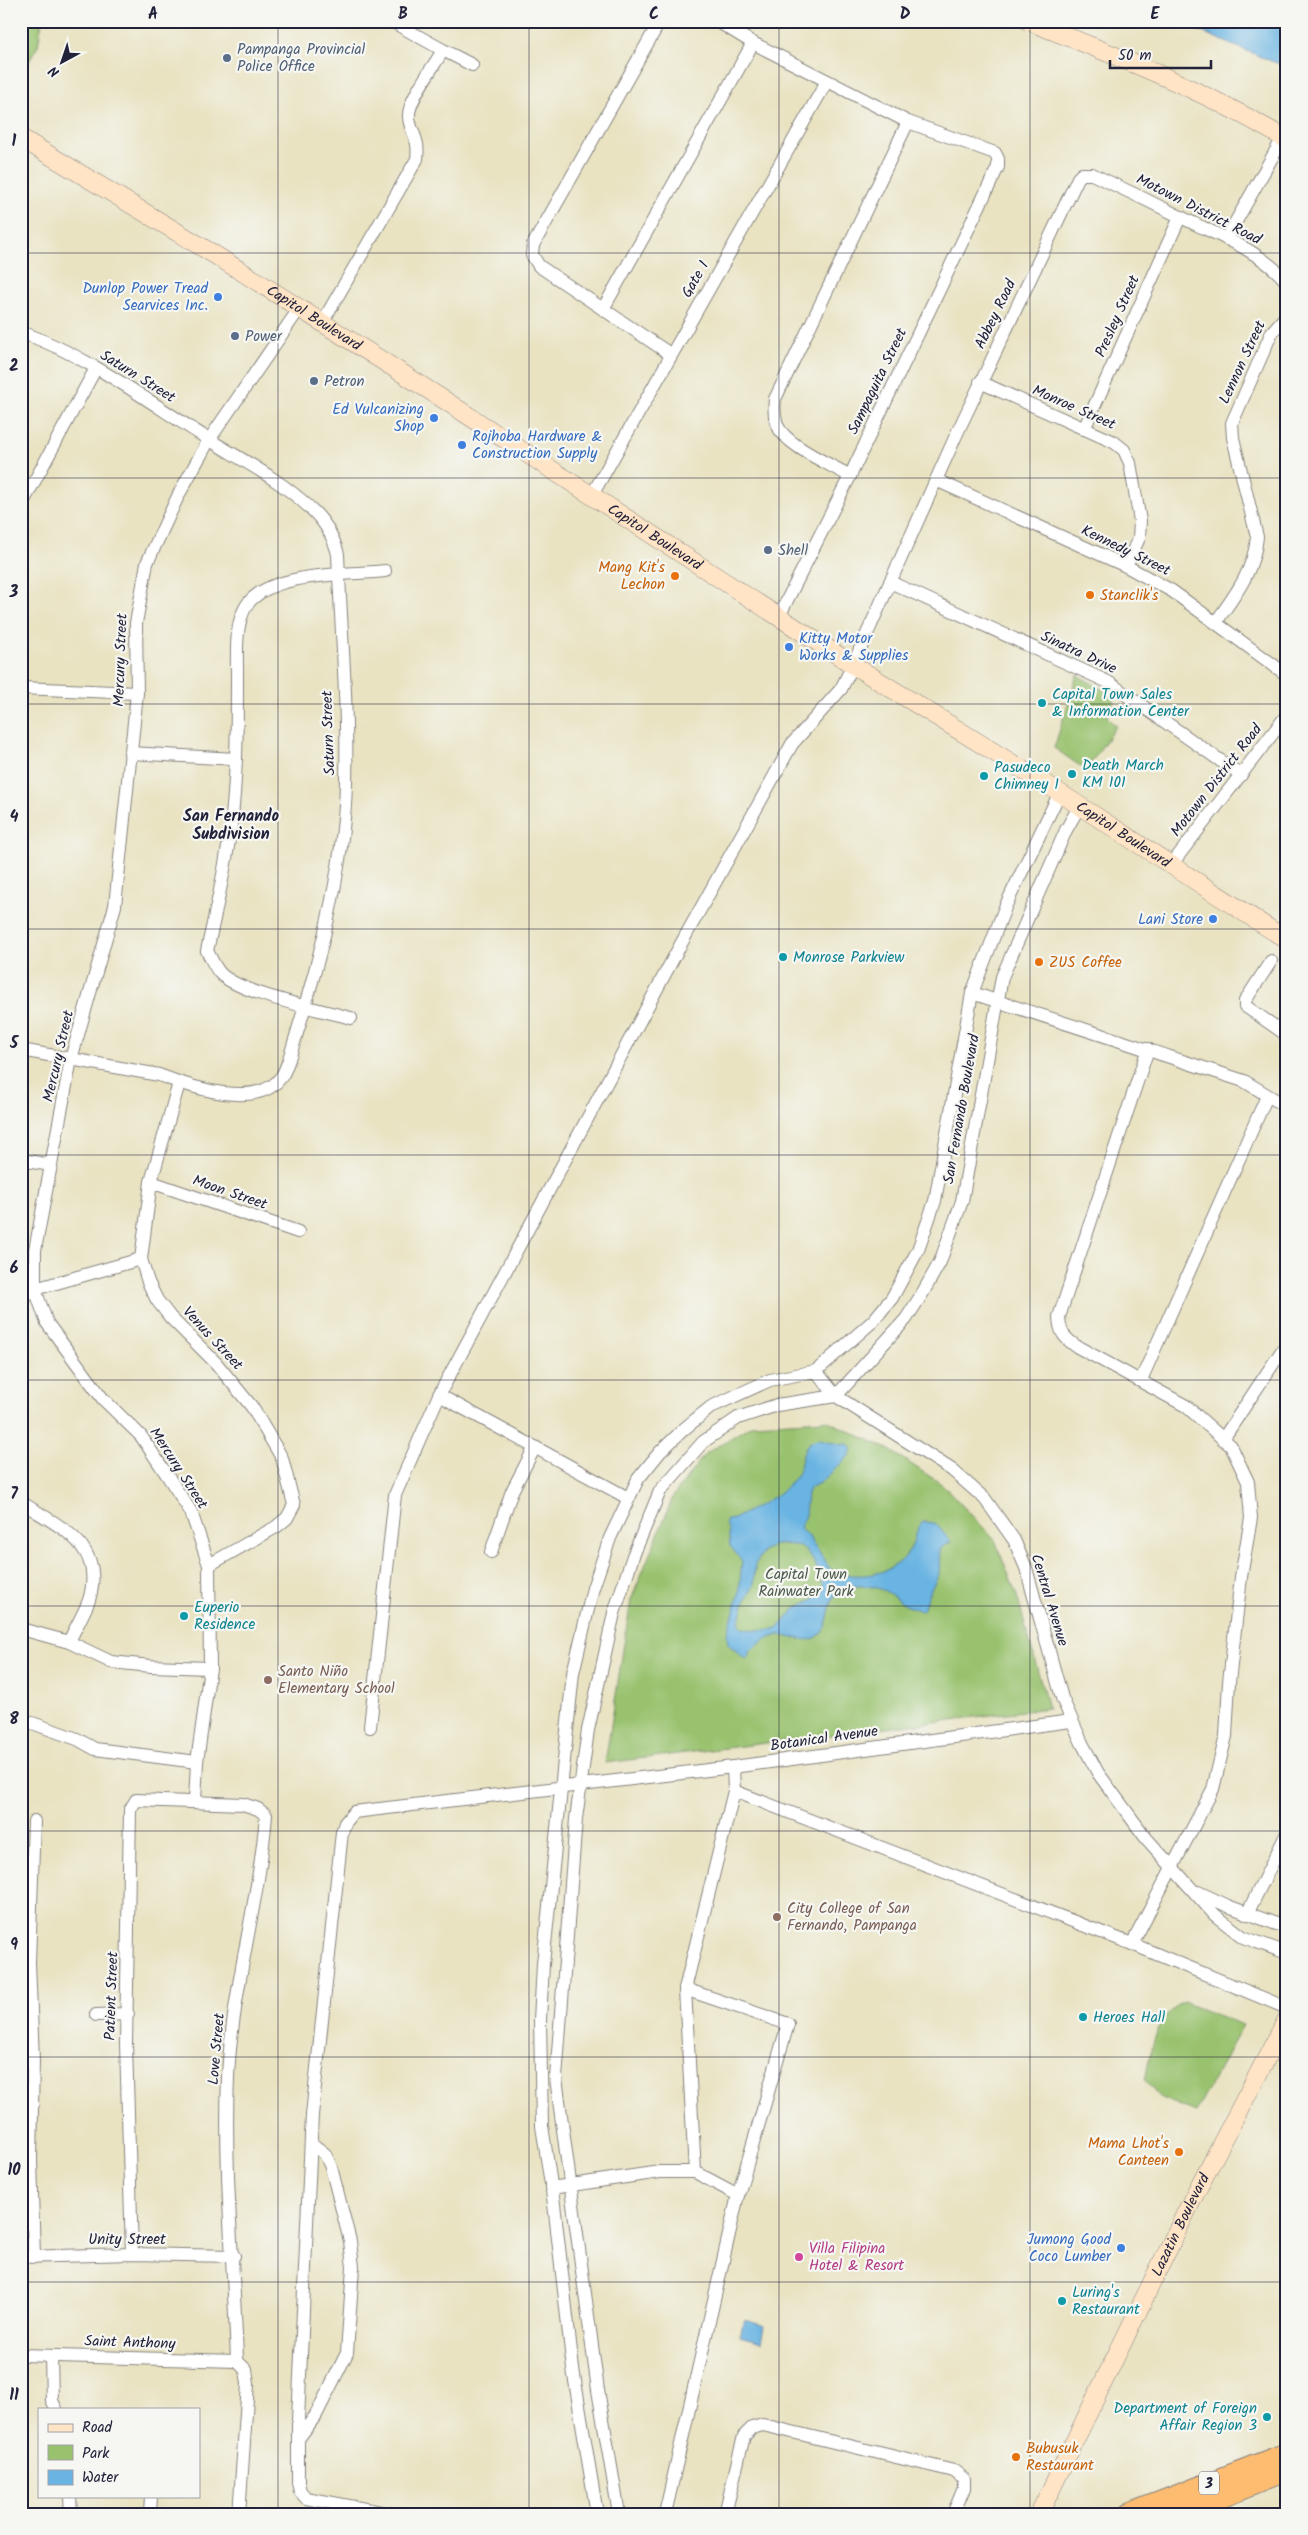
<svg xmlns="http://www.w3.org/2000/svg" width="1308" height="2535" font-family="Kalam,sans-serif">
<style>
.green{fill:#99c26e;stroke:#5e7254}
.water{fill:#69b4e2;stroke:#466b8e;fill-rule:evenodd}
.lines{fill:none;stroke-linecap:round;stroke-linejoin:round}
.street-casing{stroke:#86827e;stroke-width:14}
.secondary-casing{stroke:#86827e;stroke-width:19}
.highway-casing{stroke:#86827e;stroke-width:24}
.street{stroke:#fff;stroke-width:12}
.secondary{stroke:#ffe4c6;stroke-width:18}
.highway{stroke:#febc70;stroke-width:22}
.grid{fill:none;stroke:#22223b;stroke-width:1;stroke-opacity:0.55}
.service-dot{fill:#5c6f8a;stroke:#f6f6f2;stroke-width:2}
.shop-dot{fill:#3f7fe0;stroke:#f6f6f2;stroke-width:2}
.food-dot{fill:#e8710a;stroke:#f6f6f2;stroke-width:2}
.culture-dot{fill:#0f9aa8;stroke:#f6f6f2;stroke-width:2}
.education-dot{fill:#8d6e63;stroke:#f6f6f2;stroke-width:2}
.hotel-dot{fill:#d1479c;stroke:#f6f6f2;stroke-width:2}
.labels{text-anchor:middle;stroke-width:4.5;stroke-linejoin:round;paint-order:stroke}
.shield{fill:#f6f6f2;stroke:#626272;stroke-width:1}
.shield-label{font-size:14px;font-weight:bold;fill:#22223b}
.service-label{font-size:15px;fill:#4e5e75;stroke:#f6f6f2;text-anchor:start}
.street-label{font-size:15px;fill:#22223b;stroke:#f6f6f2}
.shop-label{font-size:15px;fill:#366cbe;stroke:#f6f6f2;text-anchor:end}
.food-label{font-size:15px;fill:#c56008;stroke:#f6f6f2;text-anchor:start}
.culture-label{font-size:15px;fill:#0d838f;stroke:#f6f6f2;text-anchor:start}
.park-label{font-size:15px;fill:#4c5a4d;stroke:#f6f6f2}
.education-label{font-size:15px;fill:#785e54;stroke:#f6f6f2;text-anchor:start}
.hotel-label{font-size:15px;fill:#b23c85;stroke:#f6f6f2;text-anchor:start}
.neighbourhood-label{font-size:16px;font-weight:bold;fill:#22223b;stroke:#f6f6f2}
.neatline{fill:none;stroke:#22223b;stroke-width:2}
.grid-label{font-size:16px;text-anchor:middle;font-weight:bold;fill:#22223b}
</style>
<rect width="100%" height="100%" fill="#f6f6f2"/>
<filter id="ink" filterUnits="userSpaceOnUse"><feTurbulence type="fractalNoise" baseFrequency=".02" numOctaves="2"/><feDisplacementMap in="SourceGraphic" scale="10" xChannelSelector="R" yChannelSelector="G"/><feConvolveMatrix kernelMatrix="1 2 1 2 8 2 1 2 1" color-interpolation-filters="sRGB"/></filter>
<filter id="wash" filterUnits="userSpaceOnUse"><feTurbulence type="fractalNoise" baseFrequency=".0096" numOctaves="4" result="noise"/><feDisplacementMap in="SourceGraphic" scale="20" xChannelSelector="R" yChannelSelector="G"/><feGaussianBlur stdDeviation="1.12" result="paint"/><feColorMatrix in="noise" values="0 0 0 0 0 0 0 0 0 0 0 0 0 0 0 0 0 1.4 0 .05"/><feComposite in="paint" operator="in"/></filter>
<g filter="url(#wash)">
<rect width="100%" height="100%" fill="#e9e3c2"/>
<g class="green">
<path d="M21 21H42L38 46 21 75Z"/>
<path d="M1077 675 1116 697 1107 717 1116 726 1086 770 1054 748Z"/>
<path d="M826 1420 888 1449 943 1485 995 1540 1017 1596 1048 1708 605 1763 631 1600 674 1495 705 1454 753 1424Z"/>
<path d="M1185 2003 1243 2025 1196 2112 1161 2098 1145 2080C1151 2053 1155 2012 1185 2003Z"/>
</g>
<g class="water">
<path d="M1176 21 1287 23V66L1271 61Z"/>
<path d="M820 1439 843 1445 847 1443 852 1449 849 1456 821 1482 810 1488 807 1493 805 1515 800 1529 809 1537 830 1569C853 1581 893 1576 908 1553 915 1543 914 1531 923 1522L935 1523 951 1542 942 1547 940 1551 939 1574 927 1597 923 1611C893 1606 894 1584 857 1586 850 1586 845 1586 839 1591 825 1604 832 1627 817 1637 805 1645 789 1633 776 1635 768 1636 757 1647 749 1651V1656L746 1659 728 1644 727 1635 739 1594 742 1561 730 1546 728 1528 725 1525 727 1520 734 1519C753 1508 782 1496 795 1477 806 1462 798 1441 820 1439ZM775 1545C781 1545 788 1544 794 1545 811 1547 821 1575 824 1589L814 1599 797 1607 778 1629 756 1630 742 1628 739 1624 745 1601 754 1585 755 1565 764 1550Z"/>
<path d="M744 2320 765 2326 762 2342 740 2336Z"/>
</g>
</g>
<g filter="url(#ink)">
<g class="lines">
<defs>
<g id="street">
<path d="M391 21 443 50"/>
<path d="M660 21 533 245 532 255 539 266 670 354"/>
<path d="M717 21 753 43 908 122 995 153 998 159V167L850 476 779 616"/>
<path d="M1226 239 1283 138"/>
<path d="M603 309 753 43"/>
<path d="M322 323 417 159C420 137 410 133 409 117 407 101 435 65 443 50L472 65"/>
<path d="M21 332C88 356 146 400 205 437 240 459 279 479 309 507 324 520 333 535 338 554 341 630 348 706 346 782 344 876 317 969 289 1059 287 1065 285 1072 281 1077 258 1110 190 1087 159 1075L21 1050"/>
<path d="M980 382 1114 442 1124 450 1130 463 1140 521 1139 538 1126 566"/>
<path d="M1084 429 1180 217"/>
<path d="M850 476C830 464 786 446 777 425 774 416 774 408 775 399L908 122"/>
<path d="M936 480 1126 566 1172 591 1287 675"/>
<path d="M592 495 827 81"/>
<path d="M21 506 96 368"/>
<path d="M890 582 1108 682 1241 775"/>
<path d="M1216 622C1235 595 1254 571 1257 537L1233 438 1232 423 1272 332 1287 315"/>
<path d="M21 688 137 693"/>
<path d="M130 753 236 759"/>
<path d="M1171 865 1287 715"/>
<path d="M1271 961 1245 1001V1006L1287 1035"/>
<path d="M972 993 1244 1081 1287 1107"/>
<path d="M351 1018C322 1010 236 993 219 972 214 966 211 958 207 951 216 909 226 868 231 825 237 775 237 724 237 673 237 651 234 614 253 598 282 572 348 575 385 571"/>
<path d="M179 1083 151 1182 141 1259 148 1282 157 1300 170 1317 216 1363 252 1407 282 1458 294 1505 287 1518 276 1527 209 1565"/>
<path d="M21 1160 51 1165"/>
<path d="M151 1182 298 1232"/>
<path d="M21 1300 35 1289 141 1259"/>
<path d="M816 1371 836 1396 952 1470 985 1499 1014 1540 1026 1568 1062 1698 1082 1743 1098 1773 1146 1838 1215 1915 1243 1937 1287 1953"/>
<path d="M816 1371 873 1321 892 1298 918 1250 935 1201 972 993 1006 905 1060 792"/>
<path d="M1141 1380 1267 1096"/>
<path d="M439 1395 628 1498"/>
<path d="M1223 1439 1287 1343"/>
<path d="M21 1502C59 1527 106 1544 89 1600 84 1614 75 1628 69 1642"/>
<path d="M491 1552 512 1491 535 1447"/>
<path d="M21 1629 69 1642 111 1662 151 1666 210 1668"/>
<path d="M21 1719 77 1739 95 1749 197 1762"/>
<path d="M370 1727 395 1495 439 1395 681 944 792 744 841 689 853 665 958 431 1078 178 1082 174H1092C1126 190 1159 206 1193 223 1225 238 1263 253 1287 282"/>
<path d="M734 1791 1132 1944 1287 2008"/>
<path d="M195 1801 197 1762 210 1668 209 1565 191 1512 167 1475 141 1436 103 1399 47 1323 35 1289V1250L71 1059 115 906 137 693 136 623 147 563 179 494 209 440 299 309"/>
<path d="M1198 1892 1228 1906 1287 1928"/>
<path d="M1247 1914 1287 1833"/>
<path d="M1132 1944 1213 1789 1226 1736 1229 1682 1241 1577 1251 1518 1248 1482 1231 1446 1186 1406 1076 1346C1063 1337 1060 1332 1059 1317L1148 1049"/>
<path d="M96 2015 128 2014"/>
<path d="M695 2172 685 1989 734 1791 733 1767"/>
<path d="M551 2188 660 2172H695L738 2195"/>
<path d="M132 2254 126 2044 130 1810 136 1800 243 1804 258 1809 266 1815C259 1903 232 1989 228 2077 224 2171 234 2268 237 2361"/>
<path d="M21 2257 132 2254 234 2256"/>
<path d="M34 2257 31 2160 33 2060 29 1962 34 1821"/>
<path d="M21 2355 237 2361"/>
<path d="M51 2356 52 2401 56 2409"/>
<path d="M237 2361 246 2370 248 2384 239 2514"/>
<path d="M298 2439 316 2415 347 2353 353 2267 350 2241 331 2167 325 2154 311 2143"/>
<path d="M70 2496 71 2514"/>
<path d="M150 2514 151 2496"/>
<path d="M392 2514 306 2498 300 2491 298 2483V2420L312 2115 342 1832 345 1823 354 1812 733 1767 1071 1721"/>
<path d="M597 2514 573 2369 554 2204 542 2126 540 2020 543 1964 573 1673 593 1588 610 1538 638 1479 660 1452 684 1429 711 1407 770 1380 816 1371"/>
<path d="M619 2514 598 2390 556 2078 576 1819 588 1730 614 1613 633 1556 660 1491 703 1442 738 1418 777 1405 836 1396 906 1319 922 1294 940 1262 962 1201 1002 977 1066 830 1080 805"/>
<path d="M665 2514 738 2195 788 2024 685 1989"/>
<path d="M725 2514 744 2436 752 2428 763 2425 954 2471 964 2479V2488L953 2514"/>
</g>
<g id="secondary">
<path d="M1028 21C1117 56 1205 90 1287 140"/>
<path id="s1" d="M21 138 220 258 438 396 853 665 1049 786 1287 940"/>
<path id="s2" d="M1039 2514 1196 2192 1287 2019"/>
</g>
<g id="highway">
<path d="M1131 2514 1287 2454"/>
<path d="M1178 2514 1287 2470"/>
</g>
</defs>
<use href="#street" class="street-casing"/>
<use href="#secondary" class="secondary-casing"/>
<use href="#highway" class="highway-casing"/>
<use href="#street" class="street"/>
<use href="#secondary" class="secondary"/>
<use href="#highway" class="highway"/>
</g>
</g>
<path class="grid" d="M278 21V2514M529 21V2514M779 21V2514M1030 21V2514M21 253H1287M21 478H1287M21 704H1287M21 929H1287M21 1155H1287M21 1380H1287M21 1606H1287M21 1831H1287M21 2057H1287M21 2282H1287"/>
<g class="service-dot">
<circle cx="227" cy="58" r="5"/>
<circle cx="235" cy="336" r="5"/>
<circle cx="314" cy="381" r="5"/>
<circle cx="768" cy="550" r="5"/>
</g>
<g class="shop-dot">
<circle cx="218" cy="297" r="5"/>
<circle cx="434" cy="418" r="5"/>
<circle cx="462" cy="445" r="5"/>
<circle cx="789" cy="647" r="5"/>
<circle cx="1213" cy="919" r="5"/>
<circle cx="1121" cy="2248" r="5"/>
</g>
<g class="food-dot">
<circle cx="675" cy="576" r="5"/>
<circle cx="1090" cy="595" r="5"/>
<circle cx="1039" cy="962" r="5"/>
<circle cx="1179" cy="2152" r="5"/>
<circle cx="1016" cy="2457" r="5"/>
</g>
<g class="culture-dot">
<circle cx="1042" cy="703" r="5"/>
<circle cx="1072" cy="774" r="5"/>
<circle cx="984" cy="776" r="5"/>
<circle cx="783" cy="957" r="5"/>
<circle cx="184" cy="1616" r="5"/>
<circle cx="1083" cy="2017" r="5"/>
<circle cx="1062" cy="2301" r="5"/>
<circle cx="1267" cy="2417" r="5"/>
</g>
<g class="education-dot">
<circle cx="268" cy="1680" r="5"/>
<circle cx="777" cy="1917" r="5"/>
</g>
<circle class="hotel-dot" cx="799" cy="2257" r="5"/>
<g class="labels">
<rect class="shield" x="1199" y="2471.5" width="20" height="23" rx="4"/>
<g class="shield-label">
<text x="1209" y="2488">3</text>
</g>
<g class="service-label">
<text x="237" y="54">Pampanga Provincial<tspan x="237" dy="17">Police Office</tspan></text>
<text x="245" y="341">Power</text>
<text x="324" y="386">Petron</text>
<text x="778" y="555">Shell</text>
</g>
<g class="street-label">
<text transform="translate(1199 209) rotate(27)" y="5">Motown District Road</text>
<text transform="translate(695 279) rotate(-60)" y="5">Gate I</text>
<text transform="translate(995 314) rotate(-64)" y="5">Abbey Road</text>
<text transform="translate(1117 316) rotate(-66)" y="5">Presley Street</text>
<text dy="5" stroke="none"><textPath href="#s1" startOffset="344">Capitol Boulevard</textPath></text>
<text transform="translate(1242 362) rotate(-65)" y="5">Lennon Street</text>
<text transform="translate(138 376) rotate(32)" y="5">Saturn Street</text>
<text transform="translate(877 381) rotate(-64)" y="5">Sampaguita Street</text>
<text transform="translate(1074 407) rotate(24)" y="5">Monroe Street</text>
<text dy="5" stroke="none"><textPath href="#s1" startOffset="749">Capitol Boulevard</textPath></text>
<text transform="translate(1126 550) rotate(26)" y="5">Kennedy Street</text>
<text transform="translate(1079 652) rotate(25)" y="5">Sinatra Drive</text>
<text transform="translate(120 660) rotate(-88)" y="5">Mercury Street</text>
<text transform="translate(328 733) rotate(-92)" y="5">Saturn Street</text>
<text transform="translate(1216 780) rotate(-52)" y="5">Motown District Road</text>
<text dy="5" stroke="none"><textPath href="#s1" startOffset="1304">Capitol Boulevard</textPath></text>
<text transform="translate(58 1056) rotate(-77)" y="5">Mercury Street</text>
<text transform="translate(961 1109) rotate(-80)" y="5">San Fernando Boulevard</text>
<text transform="translate(230 1192) rotate(19)" y="5">Moon Street</text>
<text transform="translate(213 1338) rotate(47)" y="5">Venus Street</text>
<text transform="translate(179 1468) rotate(57)" y="5">Mercury Street</text>
<text transform="translate(1050 1600) rotate(73)" y="5">Central Avenue</text>
<text transform="translate(824 1738) rotate(-8)" y="5">Botanical Avenue</text>
<text transform="translate(111 1996) rotate(-88)" y="5">Patient Street</text>
<text transform="translate(216 2049) rotate(-85)" y="5">Love Street</text>
<text dy="5" stroke="none"><textPath href="#s2" startOffset="322">Lazatin Boulevard</textPath></text>
<text x="127" y="2244">Unity Street</text>
<text transform="translate(130 2342) rotate(2)" y="5">Saint Anthony</text>
</g>
<g class="shop-label">
<text x="208" y="293">Dunlop Power Tread<tspan x="208" dy="17">Searvices Inc.</tspan></text>
<text x="424" y="414">Ed Vulcanizing<tspan x="424" dy="17">Shop</tspan></text>
<text x="472" y="441" text-anchor="start">Rojhoba Hardware &amp;<tspan x="472" dy="17">Construction Supply</tspan></text>
<text x="799" y="643" text-anchor="start">Kitty Motor<tspan x="799" dy="17">Works &amp; Supplies</tspan></text>
<text x="1203" y="924">Lani Store</text>
<text x="1111" y="2244">Jumong Good<tspan x="1111" dy="17">Coco Lumber</tspan></text>
</g>
<g class="food-label">
<text x="665" y="572" text-anchor="end">Mang Kit's<tspan x="665" dy="17">Lechon</tspan></text>
<text x="1100" y="600">Stanclik's</text>
<text x="1049" y="967">ZUS Coffee</text>
<text x="1169" y="2148" text-anchor="end">Mama Lhot's<tspan x="1169" dy="17">Canteen</tspan></text>
<text x="1026" y="2453">Bubusuk<tspan x="1026" dy="17">Restaurant</tspan></text>
</g>
<g class="culture-label">
<text x="1052" y="699">Capital Town Sales<tspan x="1052" dy="17">&amp; Information Center</tspan></text>
<text x="1082" y="770">Death March<tspan x="1082" dy="17">KM 101</tspan></text>
<text x="994" y="772">Pasudeco<tspan x="994" dy="17">Chimney 1</tspan></text>
<text x="793" y="962">Monrose Parkview</text>
<text x="194" y="1612">Euperio<tspan x="194" dy="17">Residence</tspan></text>
<text x="1093" y="2022">Heroes Hall</text>
<text x="1072" y="2297">Luring's<tspan x="1072" dy="17">Restaurant</tspan></text>
<text x="1257" y="2413" text-anchor="end">Department of Foreign<tspan x="1257" dy="17">Affair Region 3</tspan></text>
</g>
<g class="park-label">
<text x="806" y="1579">Capital Town<tspan x="806" dy="17">Rainwater Park</tspan></text>
</g>
<g class="education-label">
<text x="278" y="1676">Santo Niño<tspan x="278" dy="17">Elementary School</tspan></text>
<text x="787" y="1913">City College of San<tspan x="787" dy="17">Fernando, Pampanga</tspan></text>
</g>
<g class="hotel-label">
<text x="809" y="2253">Villa Filipina<tspan x="809" dy="17">Hotel &amp; Resort</tspan></text>
</g>
<g class="neighbourhood-label">
<text x="231" y="821">San Fernando<tspan x="231" dy="18">Subdivision</tspan></text>
</g>
</g>
<rect width="1308" height="2535" fill="none" stroke="#f6f6f2" stroke-width="55"/>
<rect x="38" y="2408" width="162" height="90" fill="#f6f6f2" stroke="#a1a1a9"/>
<rect x="48" y="2424" width="25" height="8" fill="#ffe4c6" stroke="#a1a1a9"/>
<text x="82" y="2432" font-size="15" fill="#22223b">Road</text>
<rect x="48" y="2445" width="25" height="15" fill="#99c26e" stroke="#a1a1a9"/>
<text x="82" y="2458" font-size="15" fill="#22223b">Park</text>
<rect x="48" y="2470" width="25" height="15" fill="#69b4e2" stroke="#a1a1a9"/>
<text x="82" y="2482" font-size="15" fill="#22223b">Water</text>
<g transform="translate(62 62) rotate(220)" stroke="#f6f6f2" stroke-width="4" paint-order="stroke">
<path d="M0-4L9 19L0 12L-9 19Z" fill="#22223b"/>
<text y="-8" font-size="14" font-weight="bold" text-anchor="middle" fill="#22223b">N</text>
</g>
<path d="M1110 60v8h101v-8" fill="none" stroke="#22223b" stroke-width="2.5"/>
<text x="1118" y="60" font-size="15" fill="#22223b" stroke="#f6f6f2" stroke-width="4" paint-order="stroke">50 m</text>
<rect x="28" y="28" width="1252" height="2480" class="neatline"/>
<g class="grid-label">
<text x="153" y="19">A</text>
<text x="403" y="19">B</text>
<text x="654" y="19">C</text>
<text x="905" y="19">D</text>
<text x="1155" y="19">E</text>
<text x="14" y="146">1</text>
<text x="14" y="371">2</text>
<text x="14" y="597">3</text>
<text x="14" y="822">4</text>
<text x="14" y="1048">5</text>
<text x="14" y="1273">6</text>
<text x="14" y="1499">7</text>
<text x="14" y="1724">8</text>
<text x="14" y="1950">9</text>
<text x="14" y="2175">10</text>
<text x="14" y="2400">11</text>
</g>
</svg>
